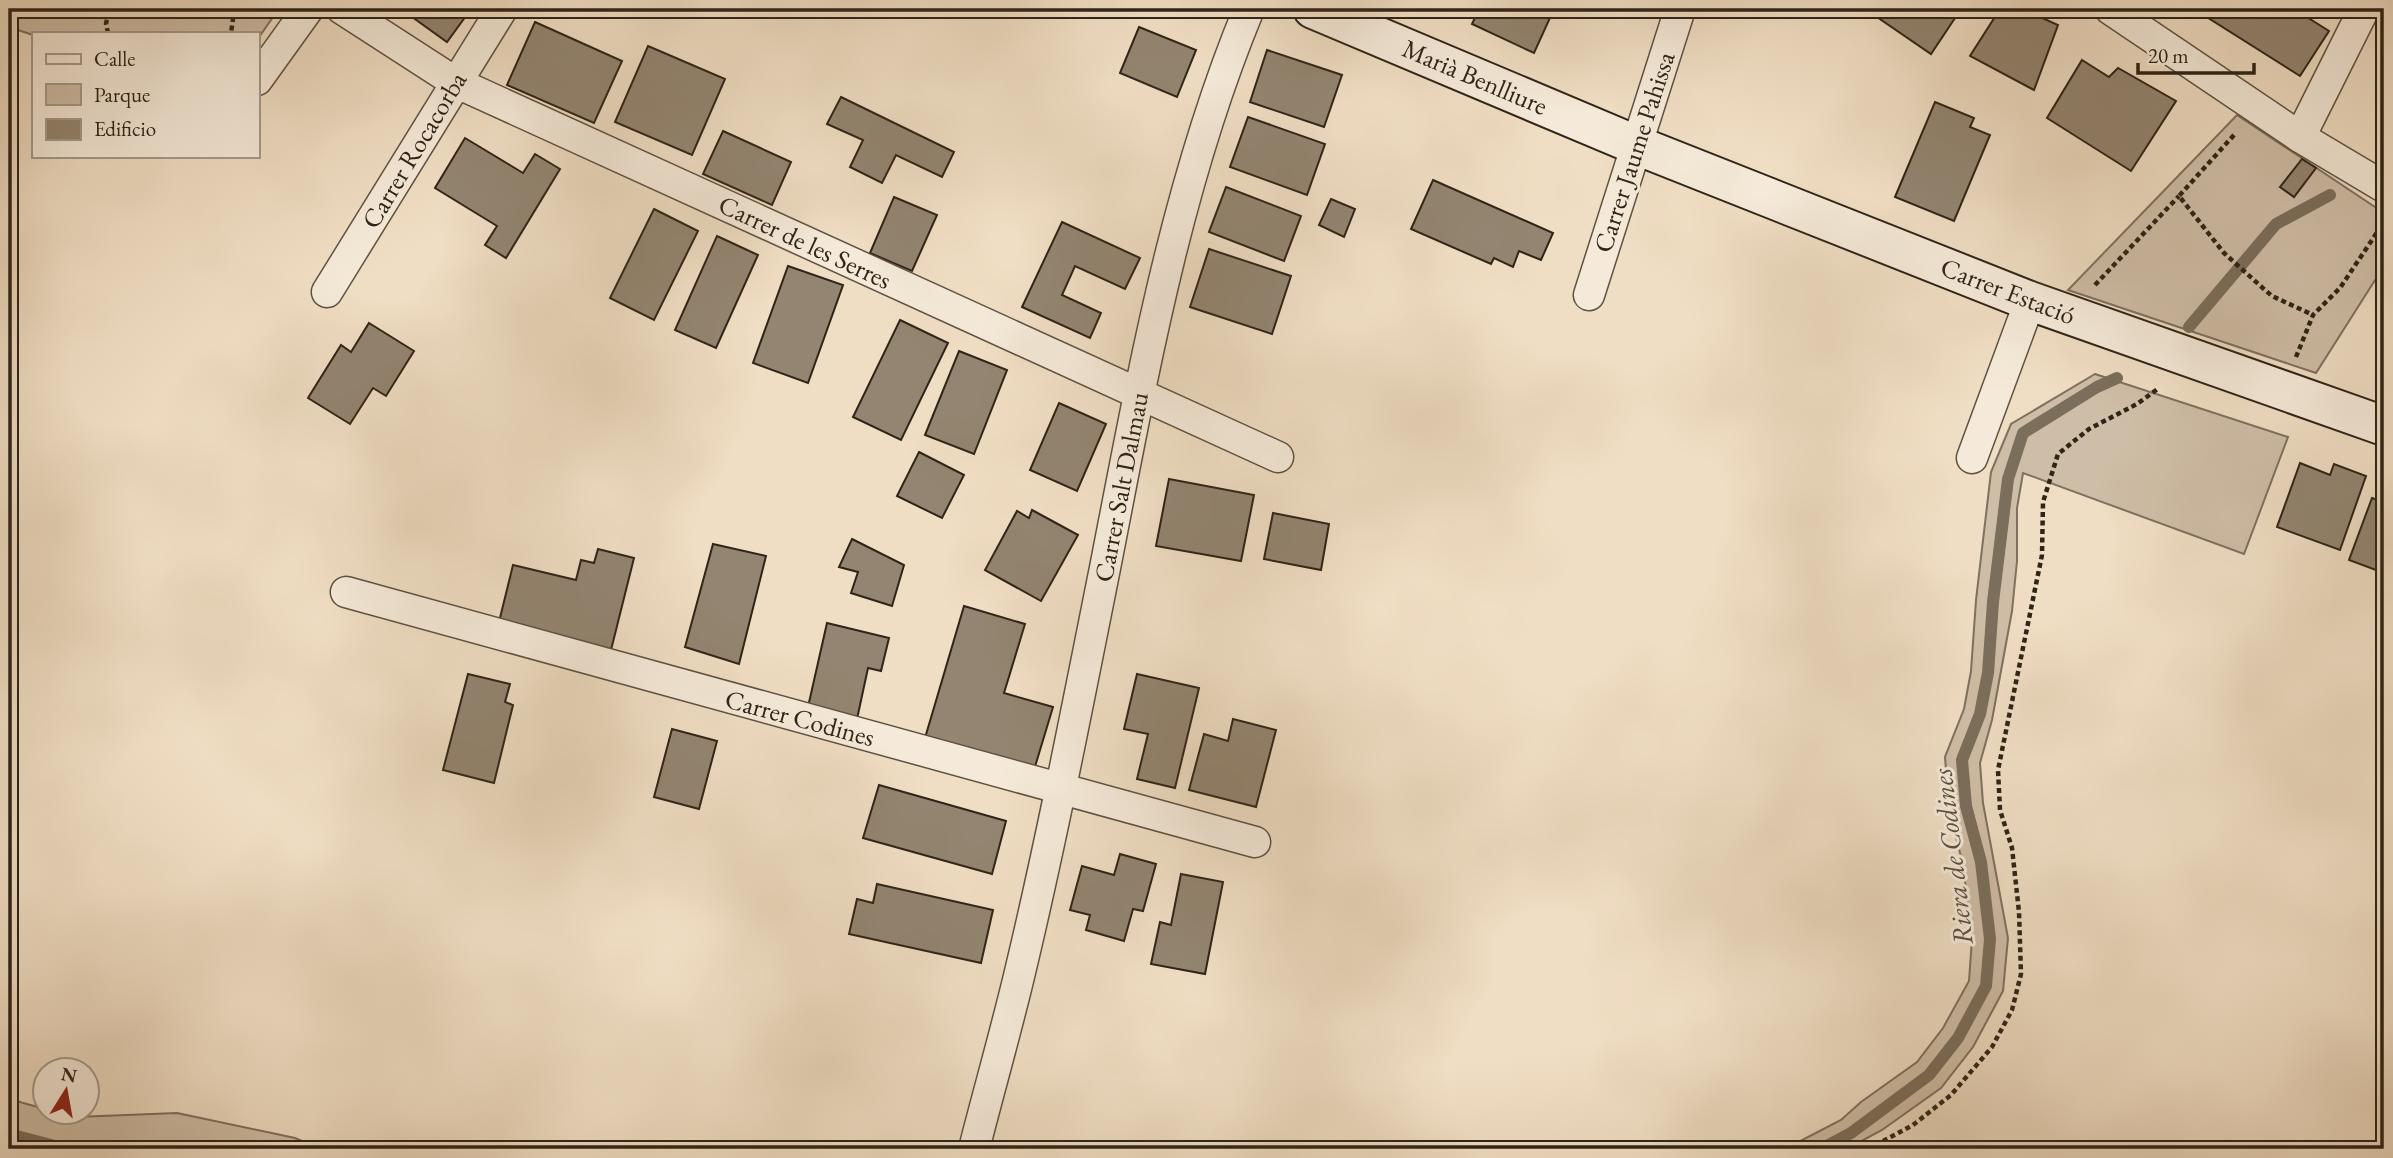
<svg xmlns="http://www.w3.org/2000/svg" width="2393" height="1158" font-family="'EB Garamond',serif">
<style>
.green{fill:#cfbea7;stroke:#7e715f;stroke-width:2}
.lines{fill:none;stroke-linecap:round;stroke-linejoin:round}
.stream{stroke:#7b6e5b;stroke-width:12}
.building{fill:#938571;stroke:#2e2417;stroke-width:2}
.street-casing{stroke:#5e5242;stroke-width:33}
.secondary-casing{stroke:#2e2417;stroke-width:42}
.path{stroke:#2e2417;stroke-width:4.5;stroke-dasharray:5 3.5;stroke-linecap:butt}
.street{stroke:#f5ead9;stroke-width:30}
.secondary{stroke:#f5ead9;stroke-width:38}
.labels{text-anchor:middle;stroke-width:6;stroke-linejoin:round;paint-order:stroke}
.street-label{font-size:26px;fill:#2e2417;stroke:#f5ead9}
.water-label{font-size:28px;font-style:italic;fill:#5b4f3f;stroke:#f5ead9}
</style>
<rect width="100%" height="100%" fill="#f0dec4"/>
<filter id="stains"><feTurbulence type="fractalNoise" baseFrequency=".00286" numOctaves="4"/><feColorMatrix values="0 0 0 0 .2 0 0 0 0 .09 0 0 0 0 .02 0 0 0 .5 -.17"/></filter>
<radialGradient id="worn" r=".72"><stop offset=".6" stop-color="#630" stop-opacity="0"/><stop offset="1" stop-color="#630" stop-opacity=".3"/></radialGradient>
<g class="green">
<path d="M9 9H273V17L257 40V33H33V35L9 27Z"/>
<path d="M2237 115 2384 213V266L2316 373 2068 290Z"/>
<path d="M2095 374 2288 437 2244 554 2023 473 2017 508V561L2012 611 1992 720 1980 763 1983 803 2008 938 2003 991 1973 1047 1941 1088 1882 1130 1847 1149H1785L1841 1120 1861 1102 1917 1062 1943 1028 1969 981 1972 939 1963 865 1949 809 1945 757 1964 709 1971 671 1976 600 1991 472 2011 424Z"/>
<path d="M9 1099 45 1109 46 1112 58 1113 76 1117 177 1113 295 1138 321 1149H9Z"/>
</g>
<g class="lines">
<g class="stream">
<path d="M2189 327 2276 224 2330 195"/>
<path d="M9 1134 66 1149"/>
<path d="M1821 1149 1851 1133 1929 1075 1958 1038 1986 986 1990 939 1981 862 1966 806 1962 760 1980 714 1988 673 1993 602 2008 479 2023 433 2097 387 2117 378"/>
</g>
</g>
<g class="building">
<path d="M401 9H471L447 42Z"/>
<path d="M1479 9H1554L1534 53 1472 24Z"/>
<path d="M1878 9H1961L1931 54 1874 15Z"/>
<path d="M2000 9H2022L2058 25 2034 90 1970 56Z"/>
<path d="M2194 9H2294L2329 31 2300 76Z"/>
<path d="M535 22 622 61 594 123 507 85Z"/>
<path d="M1139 27 1196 50 1177 97 1120 73Z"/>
<path d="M648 46 725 79 692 155 615 122Z"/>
<path d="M1267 50 1342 75 1324 127 1250 102Z"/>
<path d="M2082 60 2109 77 2118 68 2176 101 2131 171 2047 118Z"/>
<path d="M841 97 954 152 942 177 896 155 882 183 850 167 863 140 827 124Z"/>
<path d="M1935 102 1974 118 1970 127 1990 135 1954 221 1895 197Z"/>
<path d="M1248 117 1325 144 1307 195 1230 167Z"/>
<path d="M723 131 791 162 772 205 703 174Z"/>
<path d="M465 138 523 173 535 154 560 169 506 258 485 245 497 226 435 188Z"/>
<path d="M2302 159 2316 168 2294 197 2280 187Z"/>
<path d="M1433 180 1553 233 1541 260 1519 251 1513 267 1494 258 1491 264 1411 229Z"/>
<path d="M1226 187 1301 216 1284 261 1209 232Z"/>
<path d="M894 197 937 215 912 271 870 253Z"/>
<path d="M1331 199 1355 209 1344 237 1319 225Z"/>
<path d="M654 209 698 231 654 320 610 298Z"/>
<path d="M1062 222 1140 258 1125 289 1075 266 1062 295 1101 313 1090 338 1022 307Z"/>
<path d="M717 236 758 255 716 348 675 330Z"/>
<path d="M1209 249 1291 276 1272 334 1190 307Z"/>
<path d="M788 266 843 285 808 383 753 363Z"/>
<path d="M900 320 948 343 901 440 853 417Z"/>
<path d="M369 323 414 351 386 396 373 388 350 424 308 398 341 345 351 352Z"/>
<path d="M959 351 1007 370 974 454 925 435Z"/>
<path d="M1059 403 1106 424 1077 491 1030 470Z"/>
<path d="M919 452 964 475 942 518 897 496Z"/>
<path d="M2300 463 2330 475 2334 464 2366 476 2340 550 2277 527Z"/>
<path d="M1169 479 1254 495 1241 561 1156 546Z"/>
<path d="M2372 498 2384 502V573L2349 560Z"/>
<path d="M1032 510 1078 535 1041 601 985 570 1017 511 1029 518Z"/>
<path d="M1273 513 1329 524 1321 570 1264 559Z"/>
<path d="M852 539 904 565 892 606 851 593 858 572 839 567Z"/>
<path d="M713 544 766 556 739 664 685 647Z"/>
<path d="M598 549 634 558 610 654 498 626 513 565 576 580 581 560 594 563Z"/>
<path d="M964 606 1025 624 1004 693 1053 707 1034 770 925 738Z"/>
<path d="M827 623 889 638 881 671 868 668 857 719 808 707Z"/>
<path d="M468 674 510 684 505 702 513 705 494 783 443 770Z"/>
<path d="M1137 674 1199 688 1175 788 1137 779 1148 734 1124 729Z"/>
<path d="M1233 719 1276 730 1256 807 1189 790 1204 734 1228 741Z"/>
<path d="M672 729 717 741 699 809 654 797Z"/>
<path d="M879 785 1006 821 992 874 863 838Z"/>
<path d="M1120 854 1156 864 1143 911 1133 909 1124 941 1086 930 1090 915 1070 910 1082 866 1114 875Z"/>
<path d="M1181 874 1223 882 1205 974 1151 964 1160 922 1171 925Z"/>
<path d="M877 884 993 910 981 963 849 934 857 899 873 903Z"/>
</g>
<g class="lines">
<defs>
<g id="street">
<path d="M342 9 455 82 1278 457"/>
<path d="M2110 9 2300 137 2384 187"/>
<path d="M257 80 308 9"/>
<path d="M2300 137 2364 9"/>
<path d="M327 292 502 9"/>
<path d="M1589 295 1680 9"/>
<path d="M1972 458 2030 301"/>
<path d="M346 592 1255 842"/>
<path d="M974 1149C989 1090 1006 1031 1020 972 1052 838 1078 703 1105 568 1142 379 1175 187 1249 9"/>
</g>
<path id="secondary" d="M1313 9 1636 145 2030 301 2384 426"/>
</defs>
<use href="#street" class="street-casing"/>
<use href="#secondary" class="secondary-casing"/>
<g class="path">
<path d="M230 9 233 19 231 33"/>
<path d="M108 33 106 24 109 9"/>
<path d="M2234 135 2179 196 2224 253 2265 290 2272 296 2313 315"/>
<path d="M2095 285 2179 196"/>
<path d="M2296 357 2313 315 2340 288 2384 222"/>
<path d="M1868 1149 1913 1125 1951 1095 1992 1047 2012 1010 2021 974 2019 912 2012 848 2000 810 1998 770 2042 555 2043 502 2058 454 2089 429 2137 404 2159 388"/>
</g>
<use href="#street" class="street"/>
<use href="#secondary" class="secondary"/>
</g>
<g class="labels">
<g class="street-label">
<text transform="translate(1475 77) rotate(23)" y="9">Marià Benlliure</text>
<text transform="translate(414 150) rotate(-59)" y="9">Carrer Rocacorba</text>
<text transform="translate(1634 152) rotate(-72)" y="9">Carrer Jaume Pahissa</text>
<text transform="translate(805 242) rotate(25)" y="9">Carrer de les Serres</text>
<text transform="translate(2008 291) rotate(21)" y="9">Carrer Estació</text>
<text transform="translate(1121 487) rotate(-79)" y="9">Carrer Salt Dalmau</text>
<text transform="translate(800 718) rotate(15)" y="9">Carrer Codines</text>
</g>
<g class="water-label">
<text transform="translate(1952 857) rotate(-97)" y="10">Riera de Codines</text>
</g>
</g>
<rect width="2393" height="1158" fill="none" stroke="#f0dec4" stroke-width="35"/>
<rect x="10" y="10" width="2372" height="1137" fill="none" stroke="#2e2417" stroke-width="3.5"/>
<rect x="18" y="18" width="2358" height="1123" fill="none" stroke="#2e2417" stroke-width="2"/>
<rect x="32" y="32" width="228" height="126" fill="#f5ead9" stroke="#a59b8b" stroke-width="2"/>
<rect x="46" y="54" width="35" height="10" fill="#f5ead9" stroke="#a59b8b" stroke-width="2"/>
<text x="94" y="66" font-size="21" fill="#2e2417">Calle</text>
<rect x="46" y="84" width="35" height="21" fill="#cfbea7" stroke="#a59b8b" stroke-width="2"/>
<text x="94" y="102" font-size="21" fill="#2e2417">Parque</text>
<rect x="46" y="119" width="35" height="21" fill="#938571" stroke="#a59b8b" stroke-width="2"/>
<text x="94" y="136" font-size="21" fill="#2e2417">Edificio</text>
<g transform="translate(66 1091) rotate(11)"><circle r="33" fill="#f5ead9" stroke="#a59b8b" stroke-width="2"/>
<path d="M0-5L12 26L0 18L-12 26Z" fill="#8f2418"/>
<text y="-10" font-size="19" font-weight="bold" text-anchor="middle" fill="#2e2417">N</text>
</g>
<path d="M2138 63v10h116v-10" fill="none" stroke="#2e2417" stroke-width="3.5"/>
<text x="2148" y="63" font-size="21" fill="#2e2417" stroke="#f5ead9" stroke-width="5" paint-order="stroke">20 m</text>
<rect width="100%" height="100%" filter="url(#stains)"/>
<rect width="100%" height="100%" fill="url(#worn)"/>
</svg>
